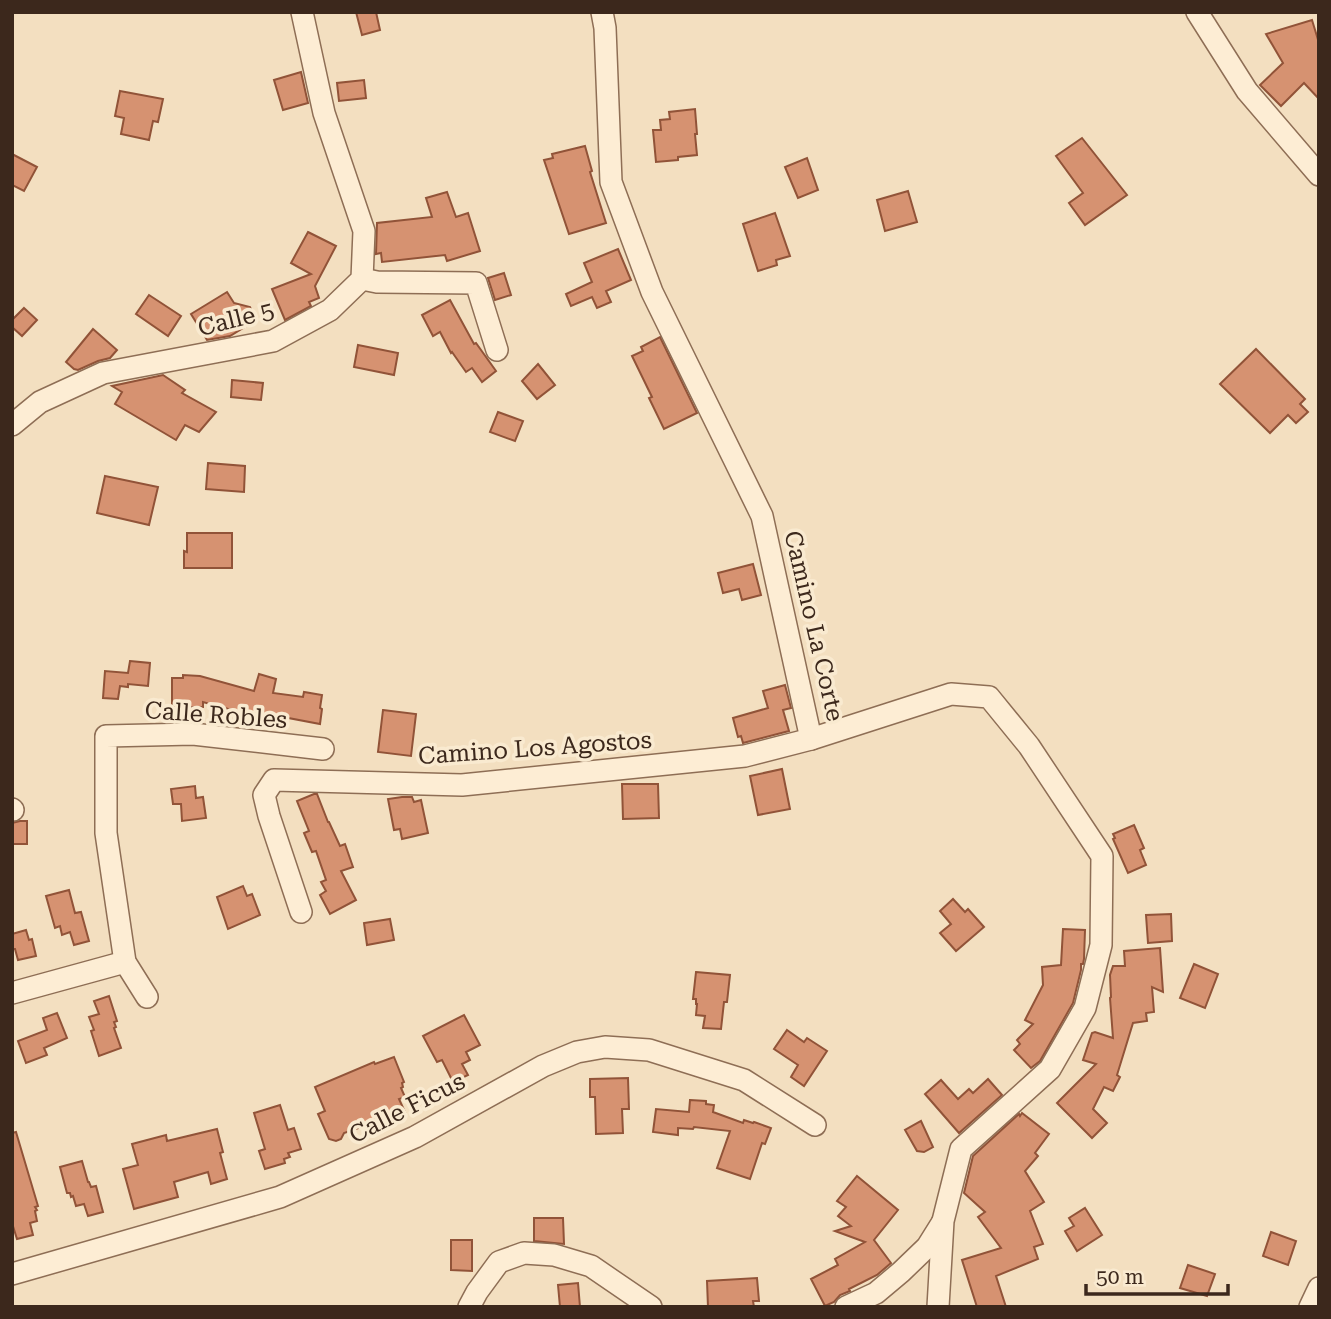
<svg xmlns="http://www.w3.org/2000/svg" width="1331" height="1319" font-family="'Roboto Serif',serif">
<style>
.building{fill:#d69271;stroke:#915338;stroke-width:2}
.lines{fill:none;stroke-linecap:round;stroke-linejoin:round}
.minor-casing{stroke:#8e6e55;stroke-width:24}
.minor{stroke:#fdedd4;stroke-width:21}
.labels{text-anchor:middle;stroke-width:7;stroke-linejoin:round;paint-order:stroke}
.street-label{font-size:24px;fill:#3c281c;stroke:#f9ead0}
</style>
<rect width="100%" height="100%" fill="#f3dfc0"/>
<g class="building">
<path d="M356 12H376L380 30 362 35Z"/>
<path d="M1312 20 1319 43V99L1304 83 1281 106 1260 85 1283 63 1266 34Z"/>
<path d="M301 72 308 103 283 110 274 80Z"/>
<path d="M364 80 366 98 339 101 337 83Z"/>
<path d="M120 91 163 99 158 122 153 121 149 140 121 134 124 118 115 116Z"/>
<path d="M695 109 697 134H695L697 155 678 157V160L656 162 653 130H661L660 120 670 119 669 112Z"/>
<path d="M1082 138 1127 195 1085 225 1069 203 1083 193 1056 156Z"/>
<path d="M585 146 592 171 590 172 606 223 569 234 544 160 553 158 552 154Z"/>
<path d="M12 154 37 167 24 191 12 185Z"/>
<path d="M807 158 818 190 798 198 785 167Z"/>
<path d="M908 191 917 222 885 231 877 200Z"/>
<path d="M447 192 456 217 468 213 480 251 447 261 445 255 382 262 381 253 376 254 377 223 432 217 426 198Z"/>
<path d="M775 213 790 256 776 260 777 265 758 271 743 224Z"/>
<path d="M308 232 336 246 315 286 319 298 309 302 311 306 285 320 272 289 311 274 291 263Z"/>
<path d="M618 249 631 280 606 291 611 302 597 308 592 297 571 306 566 294 592 282 584 263Z"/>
<path d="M504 273 511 295 495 300 488 278Z"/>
<path d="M227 292 234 303 250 307 256 320 230 336 207 340 191 314Z"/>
<path d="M149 295 181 316 168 336 136 314Z"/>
<path d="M450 300 474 344 476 343 496 371 482 382 472 368 466 372 452 352 451 353 440 332 433 336 422 315Z"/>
<path d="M24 308 37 320 22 336 12 327V320Z"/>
<path d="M93 329 117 350 110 358 98 361 78 370 74 369 66 362Z"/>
<path d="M660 337 697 413 664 429 649 398 652 397 632 356 643 351 641 347Z"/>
<path d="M358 345 398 353 394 375 354 367Z"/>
<path d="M1256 349 1305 399 1300 404 1308 412 1296 423 1288 415 1270 433 1220 384Z"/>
<path d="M538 364 555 385 537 399 522 381Z"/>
<path d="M163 375 185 390 182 393 216 412 199 432 185 425 176 440 115 404 122 392 112 386Z"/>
<path d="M232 380 263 383 261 400 231 397Z"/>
<path d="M498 412 523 421 515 441 490 432Z"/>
<path d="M208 463 245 466 244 492 206 489Z"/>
<path d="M105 476 158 487 149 525 97 513Z"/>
<path d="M187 533H232V568H184V551L187 552Z"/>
<path d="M753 564 761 595 742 600 739 589 723 593 718 573Z"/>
<path d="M130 661 150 663 148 686 128 684V687L120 686 118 699 103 698 105 671 128 673Z"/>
<path d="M259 674 276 679 273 693 303 697 304 692 322 695 320 708 322 709 320 724 267 714 265 719 203 702V707H188L187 721H174V704H172V678H183V675L200 676 254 691Z"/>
<path d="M785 685 791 708 783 710 789 731 743 743 741 736 738 737 733 718 768 708 763 691Z"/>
<path d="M383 710 416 714 411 756 378 752Z"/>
<path d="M782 769 790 809 758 815 750 776Z"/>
<path d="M622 784H658L659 818 623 819Z"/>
<path d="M195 786 196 798 203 797 206 818 182 821 181 804H173L171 789Z"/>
<path d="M314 794H317L328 822H329L340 846 345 844 353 867 341 871 356 900 330 914 320 895 326 891 321 882 326 880 316 851 312 852 304 833 309 831 297 801Z"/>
<path d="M402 797H412L414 802 421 800 428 833 402 839 400 829 394 830 388 799Z"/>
<path d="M20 821H27V844H12V823Z"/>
<path d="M1134 825 1144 848 1140 850 1146 865 1128 873 1113 839 1115 838 1113 834Z"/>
<path d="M243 886 247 896 252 894 260 915 228 929 217 897Z"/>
<path d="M69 890 75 913 81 912 89 941 74 945 70 932 62 935 60 926 55 928 46 896Z"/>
<path d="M953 899 965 912 968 909 984 927 956 951 940 933 951 924 940 911Z"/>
<path d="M1171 914 1172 941 1148 943 1146 915Z"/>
<path d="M390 919 394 940 367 945 364 923Z"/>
<path d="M1063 929 1085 930 1084 959 1083 964H1081V970L1073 1003 1040 1061 1031 1068 1014 1050 1020 1044 1017 1040 1033 1024 1025 1020 1043 985 1042 967 1061 965Z"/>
<path d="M26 930 29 940 32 939 36 956 18 960 15 949H12V934Z"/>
<path d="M1160 948 1163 992 1152 987 1154 1012 1146 1013 1147 1021 1133 1023 1117 1075 1120 1077 1113 1091 1104 1087 1093 1109 1107 1123 1092 1138 1057 1103 1096 1064 1083 1060 1092 1033 1095 1032 1113 1038 1110 998 1111 997 1110 975 1113 966H1125L1124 951Z"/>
<path d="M1194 964 1218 974 1205 1008 1180 998Z"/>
<path d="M696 972 730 975 727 1002H724L721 1029 703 1028 705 1016 696 1015 697 1004H696V999H693Z"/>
<path d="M109 996 117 1021 114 1022 116 1027 114 1028 121 1048 99 1056 91 1031 94 1030 89 1017 99 1014 94 1001Z"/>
<path d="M57 1013 67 1038 44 1048 47 1055 26 1063 18 1041 47 1030 43 1018Z"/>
<path d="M464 1015 480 1045 466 1052 470 1060 462 1064 468 1075 453 1082 442 1060 437 1062 423 1036Z"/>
<path d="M787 1030 804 1042 807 1038 827 1051 804 1086 791 1077 798 1065 774 1049Z"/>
<path d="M394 1057 404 1082 402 1083 403 1087 401 1088 405 1097 399 1099 405 1112 344 1133 341 1139 336 1141 329 1139 318 1114 325 1111 315 1087 374 1062 375 1064Z"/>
<path d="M628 1078 629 1109H622L623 1133 596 1134 595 1097H590V1079Z"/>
<path d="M988 1079 1002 1095 959 1133 925 1094 941 1080 958 1099 969 1089 973 1093Z"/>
<path d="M690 1100 706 1101V1104L714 1105 713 1112 743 1123 744 1120 753 1123 754 1122 771 1128 765 1144 762 1143 750 1179 717 1168 730 1131 694 1127 693 1129 678 1128V1135L653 1132 656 1109 689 1112Z"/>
<path d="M280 1105 288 1130 294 1128 301 1149 288 1153 290 1157 284 1159 285 1163 265 1169 259 1151 265 1149 254 1113Z"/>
<path d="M1022 1113 1049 1134 1035 1153 1038 1156 1025 1171 1044 1202 1030 1211 1043 1244 1034 1247 1038 1259 996 1276 1006 1307H977L962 1260 1001 1248 978 1217 985 1212 964 1193 973 1156 1019 1114 1020 1116Z"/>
<path d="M921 1121 933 1147 924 1152 917 1151 905 1130Z"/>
<path d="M217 1129 223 1152 220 1153 227 1179 211 1184 208 1172 174 1182 178 1197 134 1209 123 1169 138 1165 132 1144 166 1135 167 1141Z"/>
<path d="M16 1132 38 1206 35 1207 37 1210 35 1211 37 1221 30 1223 33 1235 17 1239 12 1223V1133Z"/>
<path d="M82 1161 88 1182H89L91 1187 96 1186 103 1212 88 1216 84 1204 76 1206 73 1196 71 1197 70 1193H67L60 1167Z"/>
<path d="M857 1176 898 1210 874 1240 891 1263 877 1275 849 1289 850 1291 840 1295 834 1302 825 1306 811 1279 838 1265 835 1259 865 1242 835 1231 851 1226 838 1216 846 1207 837 1201Z"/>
<path d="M1085 1208 1102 1235 1077 1251 1065 1231 1074 1226 1069 1218Z"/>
<path d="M534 1218H563L564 1244 534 1241Z"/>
<path d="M1271 1232 1296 1241 1288 1265 1263 1256Z"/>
<path d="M451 1240H472V1271L451 1270Z"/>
<path d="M1188 1265 1215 1274 1207 1296 1180 1288Z"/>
<path d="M757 1278 759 1301H753L754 1307H708L707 1281Z"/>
<path d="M578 1283 580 1307H560L558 1285Z"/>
</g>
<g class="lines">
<defs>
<g id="minor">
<path d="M602 12 605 28 611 182 652 292 762 516 811 739"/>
<path d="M1197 12 1247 91 1319 175"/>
<path d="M362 279 377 282 476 283 497 350"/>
<path d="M12 425 40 402 103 373 273 341 330 310 362 279 364 231 324 113 302 12"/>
<path d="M12 809 13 810"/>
<path d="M301 912 269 816 264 795 274 780 462 785 745 756 811 739 951 694 989 697 1029 746 1102 856 1101 945 1085 1008 1050 1069 961 1149 943 1221 938 1307"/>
<path d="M12 993 125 962"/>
<path d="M147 997 125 962 106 833V736L193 734 323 749"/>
<path d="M12 1274 280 1197 415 1137 543 1066 577 1052 605 1047 649 1050 744 1080 815 1125"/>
<path d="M469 1307 477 1292 499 1262 524 1253 554 1255 591 1266 651 1307"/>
<path d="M846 1307 876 1293 901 1272 927 1247 942 1223"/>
<path d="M1310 1307 1319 1288"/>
</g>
</defs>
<use href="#minor" class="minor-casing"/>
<use href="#minor" class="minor"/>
</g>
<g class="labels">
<g class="street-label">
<text transform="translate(236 319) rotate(-14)" y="8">Calle 5</text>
<text transform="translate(814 626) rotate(77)" y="8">Camino La Corte</text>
<text transform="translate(216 715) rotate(4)" y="8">Calle Robles</text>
<text transform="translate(535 748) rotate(-4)" y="8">Camino Los Agostos</text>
<text transform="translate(407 1108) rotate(-27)" y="8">Calle Ficus</text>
</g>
</g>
<rect width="1331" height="1319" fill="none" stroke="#3c281c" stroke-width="28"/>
<path d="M1086 1284v10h142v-10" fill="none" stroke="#3c281c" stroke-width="3.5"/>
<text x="1096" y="1284" font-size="21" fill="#3c281c" stroke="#f9ead0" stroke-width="5" paint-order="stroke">50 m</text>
</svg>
